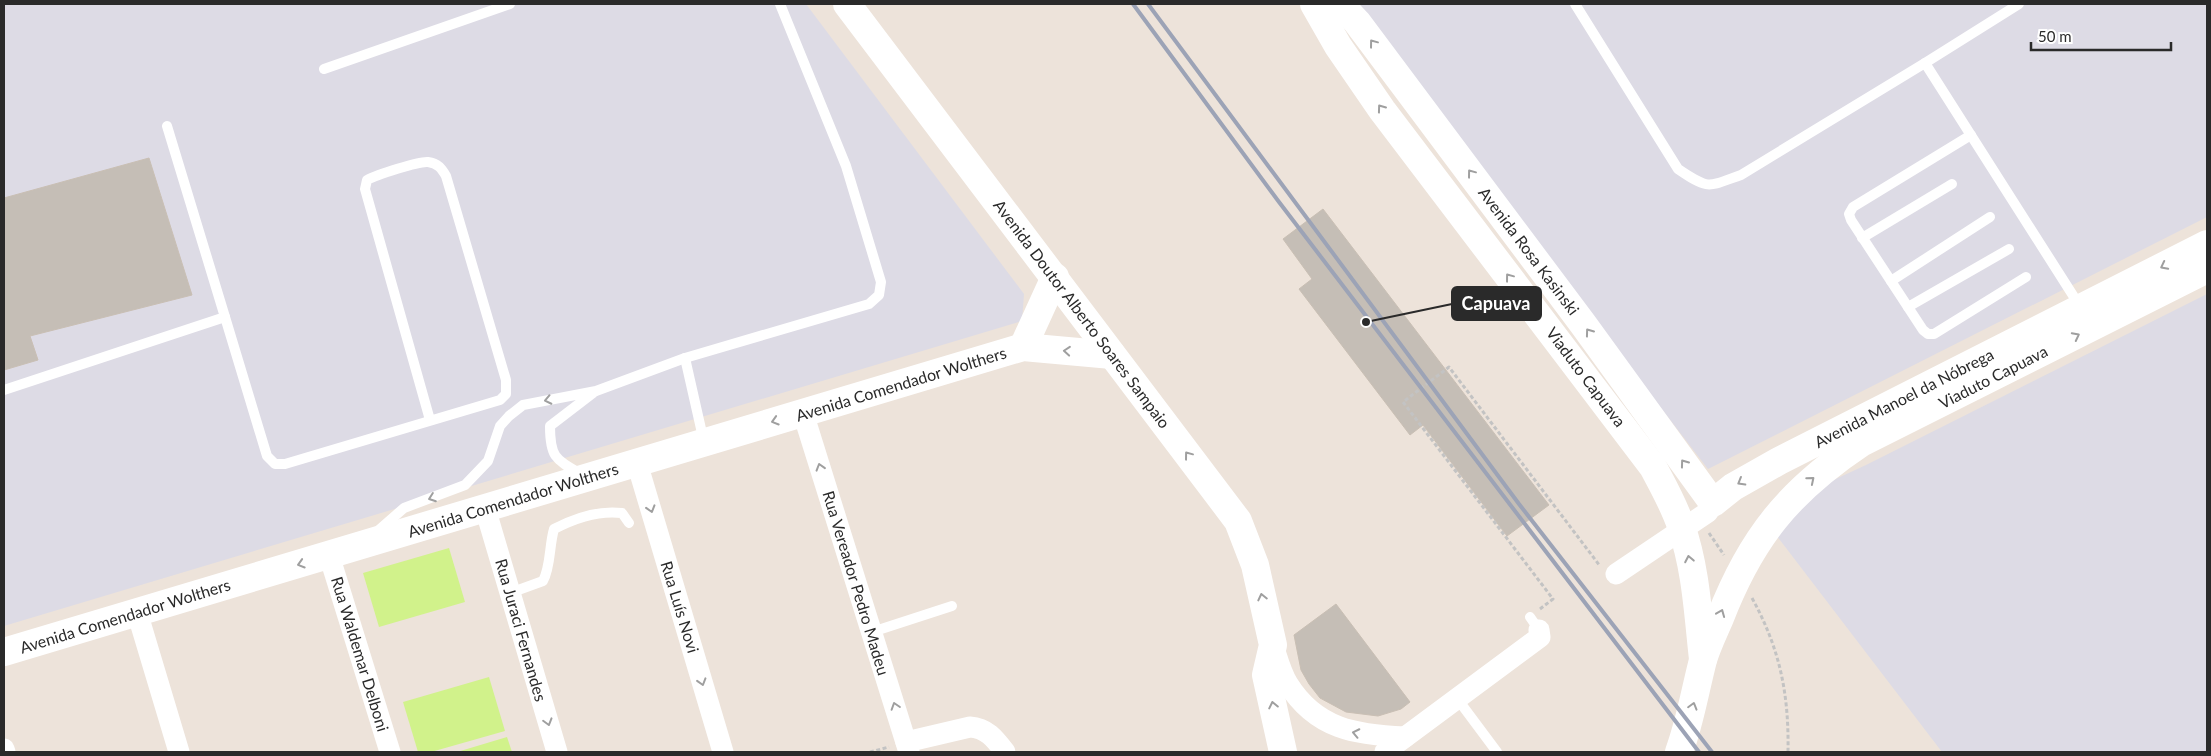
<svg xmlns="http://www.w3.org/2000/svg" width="2211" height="756" font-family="Lato,sans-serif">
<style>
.industrial{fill:#dddbe5}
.pitch{fill:#d1f28b}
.building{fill:#c5beb6;stroke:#c9bfb4}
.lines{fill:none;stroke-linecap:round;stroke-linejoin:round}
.path{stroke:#c3c3c3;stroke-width:3;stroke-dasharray:4 2.5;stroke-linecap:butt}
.service{stroke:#fff;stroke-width:10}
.minor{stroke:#fff;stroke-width:21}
.secondary{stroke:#fff;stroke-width:28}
.rail{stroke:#9ca3b6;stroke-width:4}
.oneway{stroke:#9f9f9f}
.labels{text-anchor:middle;stroke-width:4;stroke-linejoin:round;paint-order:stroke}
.street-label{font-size:16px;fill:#2a2a2a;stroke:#fff}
.leader{fill:none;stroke:#2a2a2a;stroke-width:2}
.callout-dot{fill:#2a2a2a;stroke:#fff;stroke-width:2}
.callout{fill:#2a2a2a;stroke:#2a2a2a;stroke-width:2}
.callout-label{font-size:18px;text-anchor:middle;font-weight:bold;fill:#fff}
</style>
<rect width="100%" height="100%" fill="#ede3da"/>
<g class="industrial">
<path d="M4 4H806L1024 294 1022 321 4 626Z"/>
<path d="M1349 4H2207V217L1708 469Z"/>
<path d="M2207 294V752H1942L1760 514 1866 465Z"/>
</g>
<g class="pitch">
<path d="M449 548 465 602 379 627 363 573Z"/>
<path d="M489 677 505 731 431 752H418L403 702Z"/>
<path d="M507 737 512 752H457Z"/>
</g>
<g class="building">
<path d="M149 158 192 295 30 336 38 360 4 370V198Z"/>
<path d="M1323 209 1549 505 1507 536 1423 425 1410 435 1299 289 1312 279 1283 239Z"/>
<path d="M1336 604 1410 702 1401 709 1378 716 1346 712 1320 698 1309 684 1301 670 1294 635Z"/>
</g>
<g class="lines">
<g class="path">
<path d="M1709 533 1724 555"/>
<path d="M1752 598C1780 649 1789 694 1788 752"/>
<path d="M1540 609 1553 599 1403 402 1449 367 1600 566"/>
<path d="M870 752 889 747"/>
</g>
<g class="service">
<path d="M1575 4 1678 169C1709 190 1707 187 1741 175L1925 63 2019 4"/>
<path d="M1925 63 2081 308"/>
<path d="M324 69 510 4"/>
<path d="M1971 135 1853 207 1849 214 1851 220 1923 330 1928 334H1934L2026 277"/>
<path d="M1862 238 1952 184"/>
<path d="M1891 281 1990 217"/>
<path d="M1908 307 2009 249"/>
<path d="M225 317 267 456 275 464H285L500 400 506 394V380L446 176C442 169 438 163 428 162 419 161 376 175 367 180L365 189 430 420"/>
<path d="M4 390 225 317 167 126"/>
<path d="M704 442 685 358 869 304 879 295 881 282 846 166 780 4"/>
<path d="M581 474C555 459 550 457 550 426L593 393"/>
<path d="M378 534 380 529 404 508 465 485 488 461 500 426 509 416 523 405 596 391 685 358"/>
<path d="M510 593 543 581C551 566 549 546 554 529 575 518 598 510 622 513L629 523"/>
<path d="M1530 617 1539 630"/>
<path d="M872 632 952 606"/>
<path d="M1456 697 1497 752"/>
</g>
<g class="minor">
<path d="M803 413 909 752"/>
<path d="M637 463 723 752"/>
<path d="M485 508 557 752"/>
<path d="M329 555 390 752"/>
<path d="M1616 574 1708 512 1713 503"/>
<path d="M137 612 179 752"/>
<path d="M1273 645C1277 657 1281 673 1288 684 1316 729 1356 735 1405 737"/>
<path d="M906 742 970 727C987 728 995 739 1005 752"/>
<path d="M4 749 5 752"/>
<path d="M1385 752 1540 637 1539 630"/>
</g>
<g class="secondary">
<path d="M847 4 1238 521 1255 565 1273 645 1266 675 1283 752"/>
<path d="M1314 4 1338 46 1382 110 1653 467C1663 486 1674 505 1681 526 1696 568 1698 615 1703 659"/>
<path d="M1340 4 1357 22 1583 324 1713 503 1733 487 1779 461 2207 244"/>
<path d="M1023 347 1055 277"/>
<path d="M4 652 1023 347 1112 355"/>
<path d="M1679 752C1690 722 1695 691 1703 660 1707 646 1714 632 1720 618 1751 538 1789 491 1861 443L2207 269"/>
</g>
<g class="rail">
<path d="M1133 4 1279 202 1699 752"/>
<path d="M1148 4 1519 504 1712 752"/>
</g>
</g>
<defs><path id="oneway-chevron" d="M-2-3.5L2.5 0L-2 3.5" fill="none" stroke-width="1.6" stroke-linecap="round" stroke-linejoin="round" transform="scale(1.25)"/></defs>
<g class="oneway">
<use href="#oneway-chevron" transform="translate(1373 43) rotate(-127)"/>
<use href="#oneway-chevron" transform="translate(1381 108) rotate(-126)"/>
<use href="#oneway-chevron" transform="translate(1471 173) rotate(-127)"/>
<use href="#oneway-chevron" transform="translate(2164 266) rotate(153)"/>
<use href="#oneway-chevron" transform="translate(1509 277) rotate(-127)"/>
<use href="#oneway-chevron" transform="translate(1589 332) rotate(-126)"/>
<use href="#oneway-chevron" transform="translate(2076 336) rotate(-27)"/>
<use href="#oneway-chevron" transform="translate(1067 351) rotate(-175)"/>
<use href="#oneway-chevron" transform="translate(548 400) rotate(168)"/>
<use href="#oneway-chevron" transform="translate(775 421) rotate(163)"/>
<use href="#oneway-chevron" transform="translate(1188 455) rotate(-127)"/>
<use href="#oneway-chevron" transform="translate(1684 463) rotate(-126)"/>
<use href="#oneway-chevron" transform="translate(820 467) rotate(-107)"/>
<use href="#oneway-chevron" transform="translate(1811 480) rotate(-40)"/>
<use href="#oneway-chevron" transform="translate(1741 482) rotate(150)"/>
<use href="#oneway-chevron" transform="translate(432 498) rotate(160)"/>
<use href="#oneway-chevron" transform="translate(651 509) rotate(73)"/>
<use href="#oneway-chevron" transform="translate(1689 559) rotate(-101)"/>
<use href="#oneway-chevron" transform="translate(301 564) rotate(163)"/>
<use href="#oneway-chevron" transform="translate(1262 597) rotate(-103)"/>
<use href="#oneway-chevron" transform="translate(1721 613) rotate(-68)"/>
<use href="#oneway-chevron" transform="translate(702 682) rotate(73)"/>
<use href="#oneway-chevron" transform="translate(1273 705) rotate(-102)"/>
<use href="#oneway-chevron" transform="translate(895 706) rotate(-108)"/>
<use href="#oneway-chevron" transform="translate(1693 706) rotate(-74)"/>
<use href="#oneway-chevron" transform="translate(548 722) rotate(74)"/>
<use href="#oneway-chevron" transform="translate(1356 733) rotate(-168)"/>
</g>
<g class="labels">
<g class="street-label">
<text transform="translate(1529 251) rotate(53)" y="6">Avenida Rosa Kasinski</text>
<text transform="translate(1082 314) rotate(53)" y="6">Avenida Doutor Alberto Soares Sampaio</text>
<text transform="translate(1586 377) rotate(53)" y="6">Viaduto Capuava</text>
<text transform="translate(1993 377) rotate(-27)" y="6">Viaduto Capuava</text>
<text transform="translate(901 384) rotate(-17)" y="6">Avenida Comendador Wolthers</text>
<text transform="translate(1904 398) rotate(-27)" y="6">Avenida Manoel da Nóbrega</text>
<text transform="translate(513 500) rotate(-17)" y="6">Avenida Comendador Wolthers</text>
<text transform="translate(856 583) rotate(73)" y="6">Rua Vereador Pedro Madeu</text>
<text transform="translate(680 607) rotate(73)" y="6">Rua Luís Novi</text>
<text transform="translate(125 616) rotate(-17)" y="6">Avenida Comendador Wolthers</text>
<text transform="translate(521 630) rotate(74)" y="6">Rua Juraci Fernandes</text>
<text transform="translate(360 654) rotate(73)" y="6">Rua Waldemar Delboni</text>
</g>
</g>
<path class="leader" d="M1366 322L1452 304"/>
<circle class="callout-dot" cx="1366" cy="322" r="5"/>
<rect class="callout" x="1452" y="287" width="89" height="33" rx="5"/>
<g class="callout-label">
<text x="1496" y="310">Capuava</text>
</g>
<rect width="2211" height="756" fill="none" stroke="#2a2a2a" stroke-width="10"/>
<path d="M2031 42v8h140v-8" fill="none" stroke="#2a2a2a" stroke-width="2.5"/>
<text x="2038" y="42" font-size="15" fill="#2a2a2a" stroke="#ffffff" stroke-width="4" paint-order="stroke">50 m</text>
</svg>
